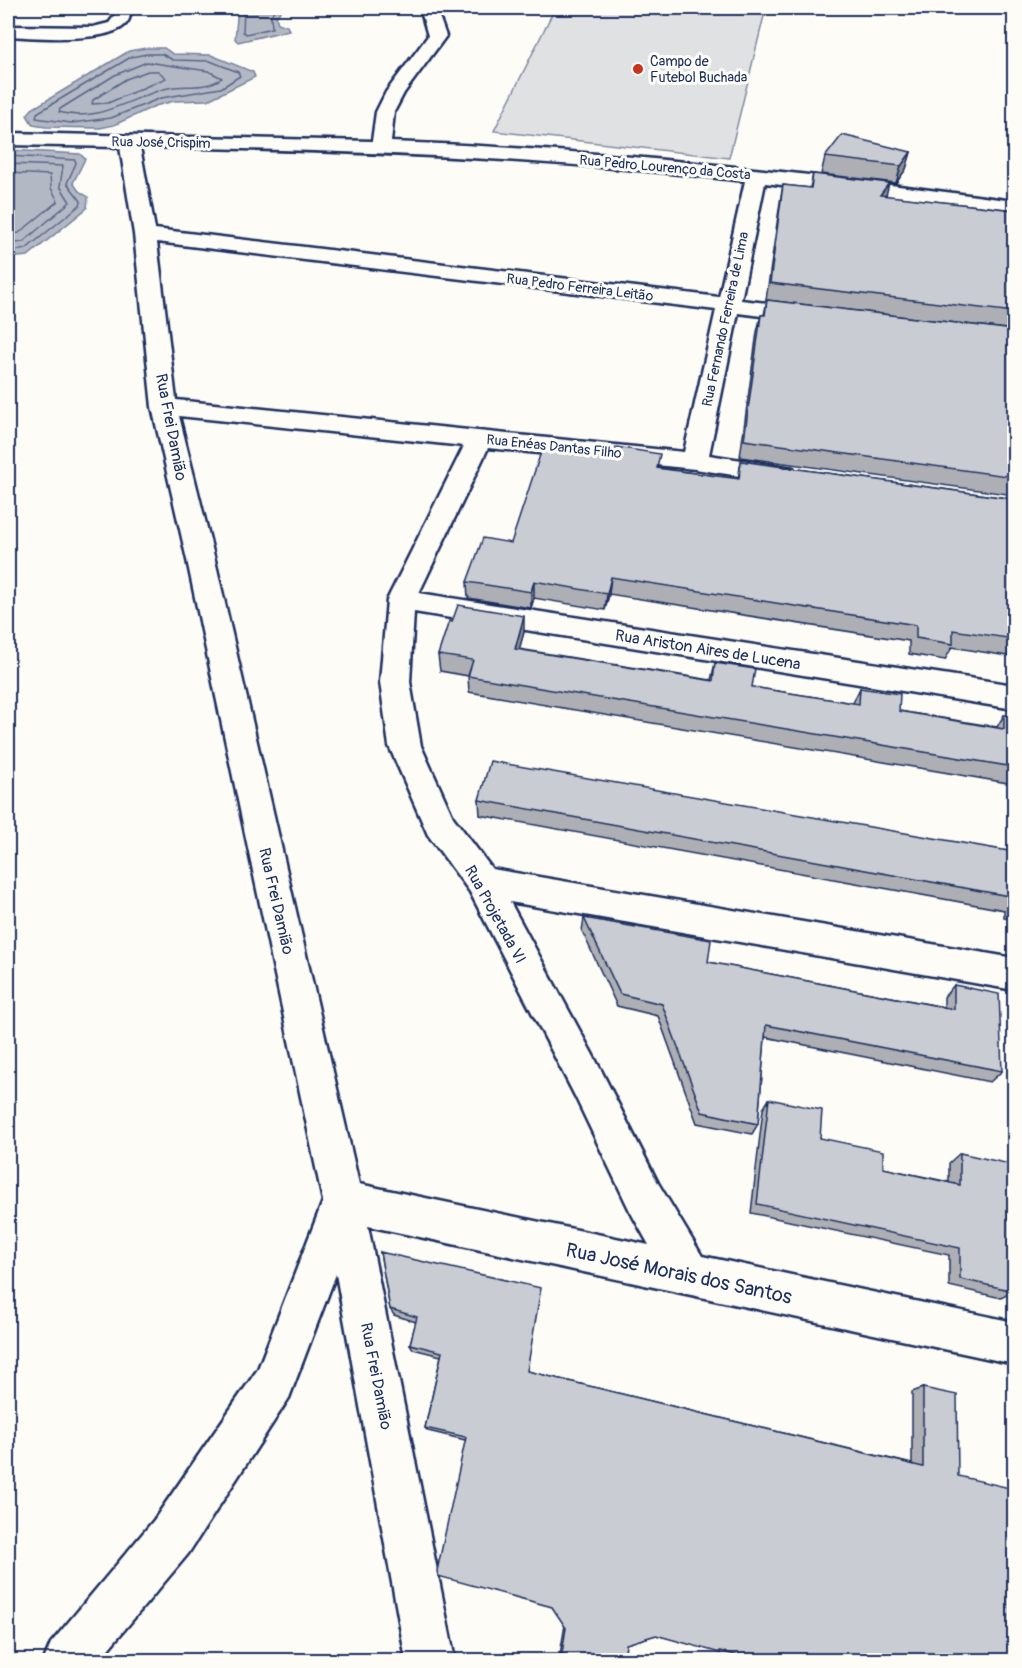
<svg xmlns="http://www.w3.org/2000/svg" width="1022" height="1668" font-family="Pangolin,sans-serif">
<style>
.green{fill:#e0e1e3;stroke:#7e88a0;stroke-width:1.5}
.water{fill:#b3b8c5;stroke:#76819c;stroke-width:1.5}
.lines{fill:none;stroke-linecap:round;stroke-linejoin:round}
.shore{stroke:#586687;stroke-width:1.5}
.minor-casing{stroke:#1b2f5e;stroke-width:5}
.minor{fill:#fdfcf7;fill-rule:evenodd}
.wall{fill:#adafb5;stroke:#1b2f5e;stroke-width:1.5}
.shaded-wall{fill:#8d8f94;stroke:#1b2f5e;stroke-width:1.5}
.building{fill:#c9ccd3;stroke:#1b2f5e;stroke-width:1.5}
.poi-dot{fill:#c8321e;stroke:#fdfcf7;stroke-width:2}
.labels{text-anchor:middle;stroke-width:6;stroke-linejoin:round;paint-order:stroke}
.far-poi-label{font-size:14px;fill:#1b2f5e;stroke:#fdfcf7;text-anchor:start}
.far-street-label{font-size:14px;fill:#1b2f5e;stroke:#fdfcf7}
.street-label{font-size:16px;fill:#1b2f5e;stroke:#fdfcf7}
.near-street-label{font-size:20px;fill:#1b2f5e;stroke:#fdfcf7}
</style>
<rect width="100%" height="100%" fill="#fdfcf7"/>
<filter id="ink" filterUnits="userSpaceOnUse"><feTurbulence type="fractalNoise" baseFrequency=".0167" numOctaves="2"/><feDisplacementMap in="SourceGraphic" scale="12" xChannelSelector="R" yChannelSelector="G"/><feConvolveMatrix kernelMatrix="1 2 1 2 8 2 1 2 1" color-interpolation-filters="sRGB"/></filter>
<g filter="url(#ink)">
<path class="green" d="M555 8H766L729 158 494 131Z"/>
<g class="water">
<path d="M238 8H283L276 17 278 23 287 26 289 30 238 42 235 39Z"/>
<path d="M146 48H164L173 54 211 55 253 72 255 77 208 100 174 101 155 106 114 125 100 128 46 127 33 125 27 115 32 109 129 51Z"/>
<path d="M8 150 80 154 85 159 73 183 79 191 88 197 87 208 28 256 8 258Z"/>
</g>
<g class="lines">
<g class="shore">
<path d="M244 8 243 32 246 34 272 28 271 16 275 8"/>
<path d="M147 54H162L173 60 210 61 238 72 240 76 221 88 161 98 111 118 71 123 36 118 37 113 131 57Z"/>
<path d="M147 62 208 71 222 78C205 90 187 84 168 88 131 97 98 124 59 112L60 109 115 75Z"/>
<path d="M148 71H158L166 78 108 103 92 104 93 100 126 79Z"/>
<path d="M8 156 75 160 76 163 67 183 81 201 80 205 26 249 8 252"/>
<path d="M8 164 63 166 60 186 70 202 23 242 8 244"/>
<path d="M8 173 50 175 51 188 58 201 19 233 8 235"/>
</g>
<defs>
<g id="minor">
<path d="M113 8H129C141 48 31 37 8 36V26L93 27 109 23 115 15Z"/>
<path d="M420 8H436L446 36 404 93 394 112 391 142C600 149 808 173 1014 201V213L765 183 741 300 810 308 818 310 821 315 818 320 810 322 738 313 709 455 793 468 797 474 793 480 784 483 695 469 488 448 419 593 1014 685V709L414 612 410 682 421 746 453 817 492 869 1014 958V990L510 902 601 1070 658 1183 702 1256 1014 1322V1364L368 1226 455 1660H406L336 1274 289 1398 188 1554 99 1660H44L51 1643 154 1520 258 1369 323 1201 187 560 152 407 134 234 120 147 8 145V133L372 141 376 112 386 92 428 36ZM140 147C342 150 543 158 745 181L719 297 155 229ZM157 242 716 310 684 452 176 400ZM179 416 464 446 387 600 380 682 389 746 428 835 470 892 575 1096 630 1211 649 1245 359 1184 215 560Z"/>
</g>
</defs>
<use href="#minor" class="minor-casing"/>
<use href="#minor" class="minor"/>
</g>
<g class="wall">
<path d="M911 152 906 169 896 183 821 174 825 157Z"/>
<path d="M813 174 886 196 1014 210V495L740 457 757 332 761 315H764L767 300 1014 330 766 300 780 202 783 185 810 188Z"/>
<path d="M741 461 1014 499V657L952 647 945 660 909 654V641L609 594 605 610 534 598 531 608 468 598 467 582 511 543 658 468 738 479Z"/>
<path d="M524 632 519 649 711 680 715 663 752 687 853 703 860 688 899 711 997 727 1004 715 1014 717V784L469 692 468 676 440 671 438 655Z"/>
<path d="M479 800 1014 852V919L1004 918V910L480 815Z"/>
<path d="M584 918 708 962 944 1007V997L954 985 1002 1071 990 1082 765 1037 758 1124 752 1134 697 1123 658 1016 617 1006 582 931Z"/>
<path d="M769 1099 820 1138 883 1168 949 1182V1163L960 1153 1012 1220H1014V1291L1001 1298 949 1286V1255L751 1213 763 1109Z"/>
<path d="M380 1252 527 1371 912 1464V1392L923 1388 958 1476 720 1651 656 1635 626 1644 624 1660H559L565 1625 465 1440 428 1431 425 1428 441 1356 413 1349 410 1344 416 1322 394 1315 390 1309Z"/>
</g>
<g class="shaded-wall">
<path d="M911 152 906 169 896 183 901 166Z"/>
<path d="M889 183 885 200 880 195Z"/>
<path d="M611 577 609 594 605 610 607 594Z"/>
<path d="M534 581V598L531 608V592Z"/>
<path d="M524 616V632L515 665V649Z"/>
</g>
<g class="building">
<path d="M842 135 911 152 901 166 825 157Z"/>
<path d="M813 174 889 183 880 195 1014 210V312L770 283 783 185 811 188Z"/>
<path d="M767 300 1014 330V477L744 440 761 315H765Z"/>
<path d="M616 447 660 454 657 468 739 479 741 461 1014 499V639L953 630V644L916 638V625L611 577 607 594 534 581 531 592 467 582 483 538 511 543 542 449 613 460Z"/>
<path d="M458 605 524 616 515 649 713 681 715 663 755 669 752 687 859 704 860 688 900 694 899 711 1004 729V715L1014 717V767L468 676 473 660 438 655 449 621 452 622Z"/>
<path d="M490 761 1014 852V901V897L479 800Z"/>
<path d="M584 918 711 940 708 962 954 1009V985L999 994 1002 1071 766 1025 758 1124 702 1112 662 1004 620 994Z"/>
<path d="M769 1099 822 1110 820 1138 883 1151V1168L960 1185V1153L1010 1164 1012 1220H1014V1268H1013L1014 1291 960 1279V1248L757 1204Z"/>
<path d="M380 1252 541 1288 527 1371 923 1467V1388L957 1395 958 1476 1014 1489V1660H753L720 1651V1653L656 1635 626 1644 624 1660H561L566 1628 552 1607 438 1576 437 1571 466 1437 425 1428 442 1352 410 1344 417 1317 390 1309Z"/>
</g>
</g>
<circle class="poi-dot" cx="638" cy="69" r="6"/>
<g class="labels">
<g class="far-poi-label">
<text x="650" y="66">Campo de<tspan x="650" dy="16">Futebol Buchada</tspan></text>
</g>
<g class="far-street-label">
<text transform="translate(161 142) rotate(1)" y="5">Rua José Crispim</text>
<text transform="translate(665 167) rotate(5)" y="5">Rua Pedro Lourenço da Costa</text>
<text transform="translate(580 287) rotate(7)" y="5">Rua Pedro Ferreira Leitão</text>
<text transform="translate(725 319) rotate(-78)" y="5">Rua Fernando Ferreira de Lima</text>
<text transform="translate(554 446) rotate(6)" y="5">Rua Enéas Dantas Filho</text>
</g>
<g class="street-label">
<text transform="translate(172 427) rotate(79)" y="6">Rua Frei Damião</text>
<text transform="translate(708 649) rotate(9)" y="6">Rua Ariston Aires de Lucena</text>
<text transform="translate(277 901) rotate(77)" y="6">Rua Frei Damião</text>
<text transform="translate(496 914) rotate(61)" y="6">Rua Projetada VI</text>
<text transform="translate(377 1376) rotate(79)" y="6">Rua Frei Damião</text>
</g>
<g class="near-street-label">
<text transform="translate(679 1273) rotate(12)" y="7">Rua José Morais dos Santos</text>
</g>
</g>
<rect width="1022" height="1668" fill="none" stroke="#fdfcf7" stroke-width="30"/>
<rect x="15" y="15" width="992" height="1638" fill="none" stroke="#1b2f5e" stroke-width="2" filter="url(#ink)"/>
</svg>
